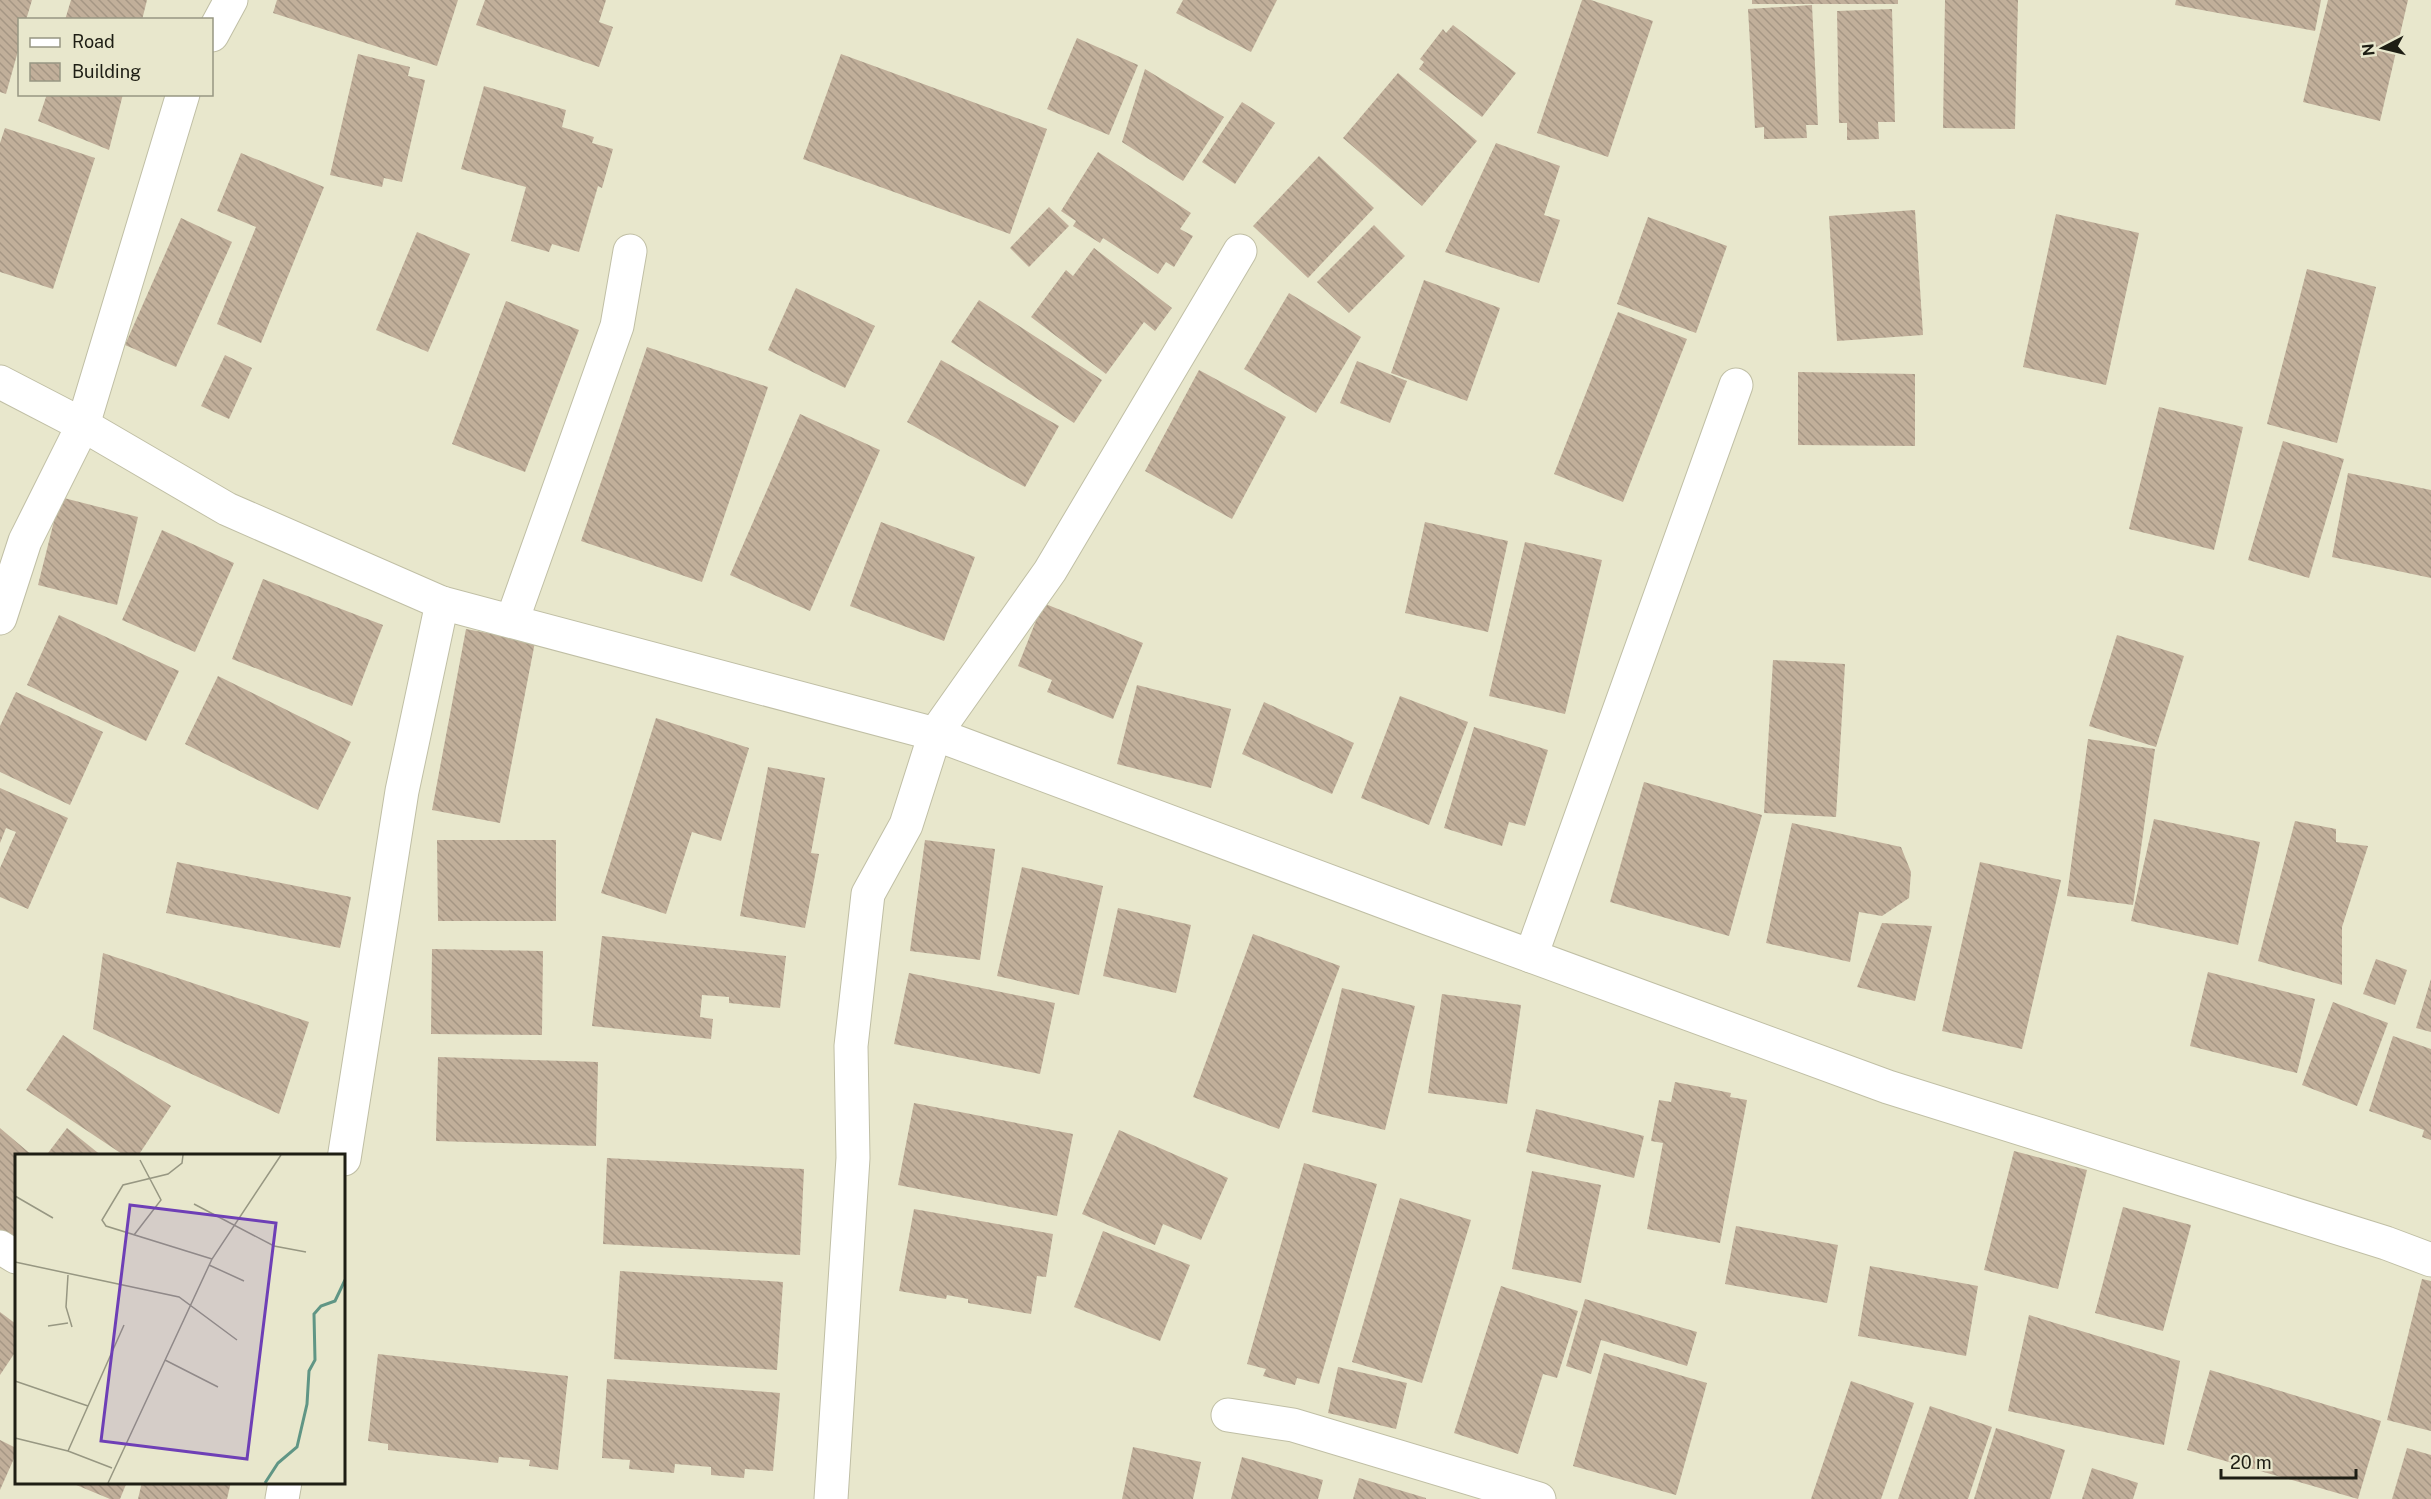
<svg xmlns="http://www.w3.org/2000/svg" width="2431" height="1499" font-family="'Public Sans',sans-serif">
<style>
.building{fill:url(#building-back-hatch)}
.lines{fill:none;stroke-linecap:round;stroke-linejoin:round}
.minor-casing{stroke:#c0bfa5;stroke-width:35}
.minor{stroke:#fff;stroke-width:33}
.inset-river{fill:none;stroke:#609685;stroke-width:3}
.inset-road{fill:none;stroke:#979782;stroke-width:1.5}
.view{fill:#6e3fb6;fill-opacity:0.15;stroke:#6e3fb6;stroke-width:3}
.inset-edge{fill:none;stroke:#1e1e14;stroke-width:3}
</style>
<defs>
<pattern id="building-back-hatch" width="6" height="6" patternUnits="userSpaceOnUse" patternTransform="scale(1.5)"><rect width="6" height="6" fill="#c1af9a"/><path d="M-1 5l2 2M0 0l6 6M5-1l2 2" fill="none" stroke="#a59684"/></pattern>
</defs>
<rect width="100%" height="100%" fill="#e8e7cc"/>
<g class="building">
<path d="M0 0H32L26 20H20V44L6 94 0 92Z"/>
<path d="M71 0H147L142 20H65Z"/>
<path d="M277 0H458L437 66 273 13Z"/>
<path d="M485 0H606L599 22 613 27 599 67 476 25Z"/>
<path d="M1183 0H1277L1251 52 1176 13Z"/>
<path d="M1582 0H1591L1653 21 1608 157 1537 133Z"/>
<rect x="1752" y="0" width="146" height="4"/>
<path d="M1945 0H2018L2015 129 1943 128Z"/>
<path d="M2176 0H2321L2315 31 2175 5Z"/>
<path d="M2328 0H2408L2380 121 2303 102Z"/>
<path d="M1812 5 1818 125H1806L1807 138 1764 139V127L1755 128 1748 9Z"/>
<path d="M1892 9 1895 122H1878L1879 139 1847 140V123H1839L1837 11Z"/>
<path d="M1453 25 1516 73 1482 117 1419 69 1424 62 1420 59 1443 29 1446 33Z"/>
<path d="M1077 38 1138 65 1109 135 1047 109Z"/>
<path d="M358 54 410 67 408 76 425 80 402 182 384 178 382 187 330 175Z"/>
<path d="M841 54 1047 129 1010 234 803 159Z"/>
<path d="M1145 69 1224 117 1183 181 1122 142Z"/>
<path d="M1398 73 1477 141 1422 206 1343 138Z"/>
<path d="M484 86 566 110 562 127 594 137 592 143 613 149 602 188 598 186 579 252 552 244 549 252 511 241 526 187 461 169Z"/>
<path d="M47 94H123L109 150 38 121Z"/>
<path d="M1242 102 1275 123 1235 184 1202 162Z"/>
<path d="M5 128 95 158 53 289 0 272V143Z"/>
<path d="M1496 143 1560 166 1544 215 1560 220 1539 283 1445 252Z"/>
<path d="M1098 152 1191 213 1180 229 1193 236 1174 267 1166 262 1158 274 1103 238 1100 243 1073 226 1076 221 1061 211Z"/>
<path d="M241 153 324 187 261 343 217 324 256 227 217 211Z"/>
<path d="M1319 156 1374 208 1308 278 1253 226Z"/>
<path d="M1049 207 1069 226 1029 267 1010 248Z"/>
<path d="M1915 210 1923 335 1837 341 1829 216Z"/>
<path d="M2056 214 2139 233 2106 385 2023 367Z"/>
<path d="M1648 217 1727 246 1696 333 1617 304Z"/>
<path d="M181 218 232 242 176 367 125 345Z"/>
<path d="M1374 225 1405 256 1349 313 1317 282Z"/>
<path d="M417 232 470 254 428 352 376 330Z"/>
<path d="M1094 248 1172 308 1155 331 1144 322 1106 374 1031 317 1066 270 1073 276Z"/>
<path d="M2307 269 2376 287 2337 443 2267 424Z"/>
<path d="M1424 280 1500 308 1467 401 1391 373Z"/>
<path d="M796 288 875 326 845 388 768 350Z"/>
<path d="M1289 293 1361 337 1316 413 1244 369Z"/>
<path d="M979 300 1102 380 1074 423 951 342Z"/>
<path d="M506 301 579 330 525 472 452 444Z"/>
<path d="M1618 312 1687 339 1623 502 1554 474Z"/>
<path d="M647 347 768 387 702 582 581 541Z"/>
<path d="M225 355 252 368 229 419 201 406Z"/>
<path d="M941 360 1059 426 1025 487 907 422Z"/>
<path d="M1357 361 1407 381 1390 423 1340 403Z"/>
<path d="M1199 370 1286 417 1232 519 1145 471Z"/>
<path d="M1798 372 1915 374V446L1798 445Z"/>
<path d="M2159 407 2243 427 2214 550 2129 529Z"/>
<path d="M800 414 880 450 810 611 730 575Z"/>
<path d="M2283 441 2344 459 2309 578 2248 560Z"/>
<path d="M2348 473 2431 490V578L2332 557Z"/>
<path d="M60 497 138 517 117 605 38 585Z"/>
<path d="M881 522 975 557 944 641 850 606Z"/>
<path d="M1425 522 1508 541 1488 632 1405 613Z"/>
<path d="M162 530 234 563 195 652 122 620Z"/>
<path d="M1525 542 1602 560 1565 714 1489 696Z"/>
<path d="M263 579 383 625 352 706 232 659Z"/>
<path d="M1043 603 1143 643 1113 719 1047 692 1052 680 1018 666Z"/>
<path d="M59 615 179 671 146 741 27 685Z"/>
<path d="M466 629 535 642 500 823 432 810Z"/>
<path d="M2117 635 2184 656 2156 747 2089 726Z"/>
<path d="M1773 660 1845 664 1836 817 1764 813Z"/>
<path d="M218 676 351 742 318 810 185 744Z"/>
<path d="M1137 685 1231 709 1211 788 1117 764Z"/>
<path d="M16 692 103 732 70 805 0 772V726Z"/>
<path d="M1400 696 1468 722 1429 825 1361 798Z"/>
<path d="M1264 702 1354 743 1332 794 1242 754Z"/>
<path d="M656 718 749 748 721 841 692 832 666 914 601 893Z"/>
<path d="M1474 727 1548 750 1525 826 1509 822 1502 846 1444 828Z"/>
<path d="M2088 739 2155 749 2133 905 2067 896Z"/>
<path d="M768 767 825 778 811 853 819 854 805 928 740 916Z"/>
<path d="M1644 782 1762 815 1729 936 1610 902Z"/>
<path d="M0 788 68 818 28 909 0 897V868L16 832 6 828 0 843Z"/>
<path d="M2154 819 2260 842 2238 945 2131 921Z"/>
<path d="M2295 821 2336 829V842L2368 846 2342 927V985L2258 961Z"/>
<path d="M1792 823 1901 847 1911 872 1909 898 1882 916 1859 912 1850 962 1766 943Z"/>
<path d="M437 840H556V921H438Z"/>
<path d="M925 840 995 849 980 960 910 951Z"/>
<path d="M177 862 351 897 340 948 166 913Z"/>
<path d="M1980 862 2061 880 2022 1049 1942 1031Z"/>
<path d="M1022 867 1103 886 1079 995 997 976Z"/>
<path d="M1118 908 1191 925 1176 993 1103 976Z"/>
<path d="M1882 923 1932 926 1915 1001 1857 987Z"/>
<path d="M1253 934 1340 966 1279 1129 1193 1097Z"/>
<path d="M602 936 786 956 780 1008 729 1003V997L702 995 700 1017 713 1019 711 1039 592 1026Z"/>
<path d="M432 949 543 951 542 1035 431 1034Z"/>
<path d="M103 953 309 1022 279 1114 93 1029Z"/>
<path d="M2376 959 2407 970 2395 1005 2363 994Z"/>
<path d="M2208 972 2315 999 2297 1073 2190 1046Z"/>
<path d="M909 973 1055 1003 1040 1074 894 1044Z"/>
<path d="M2431 979V1032L2416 1028Z"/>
<path d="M1342 988 1415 1006 1385 1130 1312 1112Z"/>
<path d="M1442 994 1521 1005 1507 1104 1428 1093Z"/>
<path d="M2333 1002 2388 1023 2357 1106 2302 1085Z"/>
<path d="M63 1035 171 1106 138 1156H125L26 1090Z"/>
<path d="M2393 1036 2431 1049V1140L2422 1137 2424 1130 2369 1111Z"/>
<path d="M438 1057 598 1062 596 1146 436 1141Z"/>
<path d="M1675 1082 1731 1093 1730 1097 1747 1100 1720 1243 1647 1229 1663 1143 1651 1141 1659 1100 1671 1102Z"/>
<path d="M914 1103 1073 1134 1057 1216 898 1185Z"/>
<path d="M1536 1109 1644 1136 1634 1178 1526 1152Z"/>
<path d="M0 1128 33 1156H16V1267L0 1253Z"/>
<path d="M67 1128 102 1156H50L48 1153Z"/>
<path d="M1119 1130 1228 1178 1201 1240 1163 1224 1155 1245 1082 1214Z"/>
<path d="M2014 1151 2087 1170 2058 1289 1984 1270Z"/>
<path d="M607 1158 804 1169 800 1255 603 1244Z"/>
<path d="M1304 1163 1377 1184 1319 1384 1297 1378 1295 1385 1263 1376 1266 1369 1247 1364Z"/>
<path d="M1532 1171 1601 1185 1581 1283 1512 1269Z"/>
<path d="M1400 1198 1471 1220 1422 1383 1352 1362Z"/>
<path d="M2123 1207 2191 1225 2163 1331 2095 1313Z"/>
<path d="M914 1209 1053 1234 1046 1277 1037 1276 1031 1314 968 1303V1299L947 1295 946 1299 899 1291Z"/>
<path d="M1736 1226 1838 1245 1827 1303 1725 1284Z"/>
<path d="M1103 1231 1190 1265 1160 1341 1074 1307Z"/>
<path d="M1870 1266 1978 1286 1966 1356 1858 1336Z"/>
<path d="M620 1271 783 1282 777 1370 614 1359Z"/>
<path d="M2422 1279 2431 1281V1431L2387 1420Z"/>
<path d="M1501 1286 1578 1311 1557 1378 1543 1374 1518 1454 1454 1433Z"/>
<path d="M1585 1299 1697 1332 1687 1366 1601 1340 1591 1374 1566 1366Z"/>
<path d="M0 1312 16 1324V1351L0 1375Z"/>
<path d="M2029 1315 2180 1361 2164 1445 2008 1411Z"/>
<path d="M1604 1353 1707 1383 1676 1495 1573 1466Z"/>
<path d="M378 1354 568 1376 558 1470 529 1466 530 1460 499 1457 498 1463 388 1450V1444L368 1441Z"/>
<path d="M1338 1367 1407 1383 1396 1429 1328 1413Z"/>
<path d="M2210 1370 2381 1421 2358 1499 2187 1450Z"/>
<path d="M607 1379 780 1393 773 1471 745 1469 744 1478 711 1475V1467L675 1464 674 1473 629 1469 630 1460 602 1458Z"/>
<path d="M1851 1381 1914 1403 1881 1499H1811Z"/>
<path d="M1930 1406 1992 1427 1968 1499H1898Z"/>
<path d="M1996 1428 2065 1450 2050 1499H1974Z"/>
<path d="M0 1440 16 1448V1454L0 1490Z"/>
<path d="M1133 1447 1201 1462 1193 1499H1122Z"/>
<path d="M2407 1448 2431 1455V1499H2392Z"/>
<path d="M1242 1457 1323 1480 1318 1499H1231Z"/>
<path d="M2092 1468 2138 1483 2133 1499H2082Z"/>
<path d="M1359 1478 1426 1498V1499H1353Z"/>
<path d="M69 1482H127L120 1499H110Z"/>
<path d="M142 1482H231L227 1499H138Z"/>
</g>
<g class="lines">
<defs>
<g id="minor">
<path d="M212 35 231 0"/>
<path d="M0 382 83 425 227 509 442 603 935 734 1430 919 1888 1087 2386 1243 2431 1260"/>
<path d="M0 618 25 541 83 425 183 94"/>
<path d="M512 621 617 326 630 251"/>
<path d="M1531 956 1736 385"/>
<path d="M344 1159 402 791 442 603"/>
<path d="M0 1247 16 1257"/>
<path d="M1228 1415 1293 1425 1539 1499"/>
<path d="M282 1499 285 1482"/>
<path d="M831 1499 853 1158 851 1046 868 894 906 825 935 734 1050 571 1240 251"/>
</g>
</defs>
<use href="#minor" class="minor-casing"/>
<use href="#minor" class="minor"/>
</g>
<g transform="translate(15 1154)">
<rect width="330" height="330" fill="#e8e7cc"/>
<path class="inset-river" d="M250 329 263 309 282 293 292 250 294 217 300 206 299 160 306 152 320 147 330 126"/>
<path class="inset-road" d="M168 1 167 9 153 20 108 31 87 66 91 72 197 105M0 42 38 64M179 50 259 92 291 98M119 81 146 46 125 6M0 108 164 143 222 186M194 111 229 127M53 121 51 153 57 173M33 172 53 169M150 206 203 233M0 227 73 252M0 284 53 297 97 314M53 297 109 171M93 329 197 105 266 1"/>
<path class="view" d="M115 51 261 69 232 305 86 287Z"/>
<rect width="330" height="330" class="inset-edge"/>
</g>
<rect x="18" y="18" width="195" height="78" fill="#e8e7cc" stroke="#979782" stroke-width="1.5"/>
<rect x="30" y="38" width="30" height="9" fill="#ffffff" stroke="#979782" stroke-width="1.5"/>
<text x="72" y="48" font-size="18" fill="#1e1e14">Road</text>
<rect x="30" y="63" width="30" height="18" fill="url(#building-back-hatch)" stroke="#979782" stroke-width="1.5"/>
<text x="72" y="78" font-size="18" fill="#1e1e14">Building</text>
<g transform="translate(2383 48) rotate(263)" stroke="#e8e7cc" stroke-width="4.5" paint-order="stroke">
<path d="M0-4.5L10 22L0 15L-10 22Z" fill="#1e1e14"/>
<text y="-9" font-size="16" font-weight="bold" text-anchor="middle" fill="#1e1e14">N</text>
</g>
<path d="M2221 1469v9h135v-9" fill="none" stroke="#1e1e14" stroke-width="3"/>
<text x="2230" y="1469" font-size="18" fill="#1e1e14" stroke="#e8e7cc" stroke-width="4.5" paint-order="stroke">20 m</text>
</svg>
